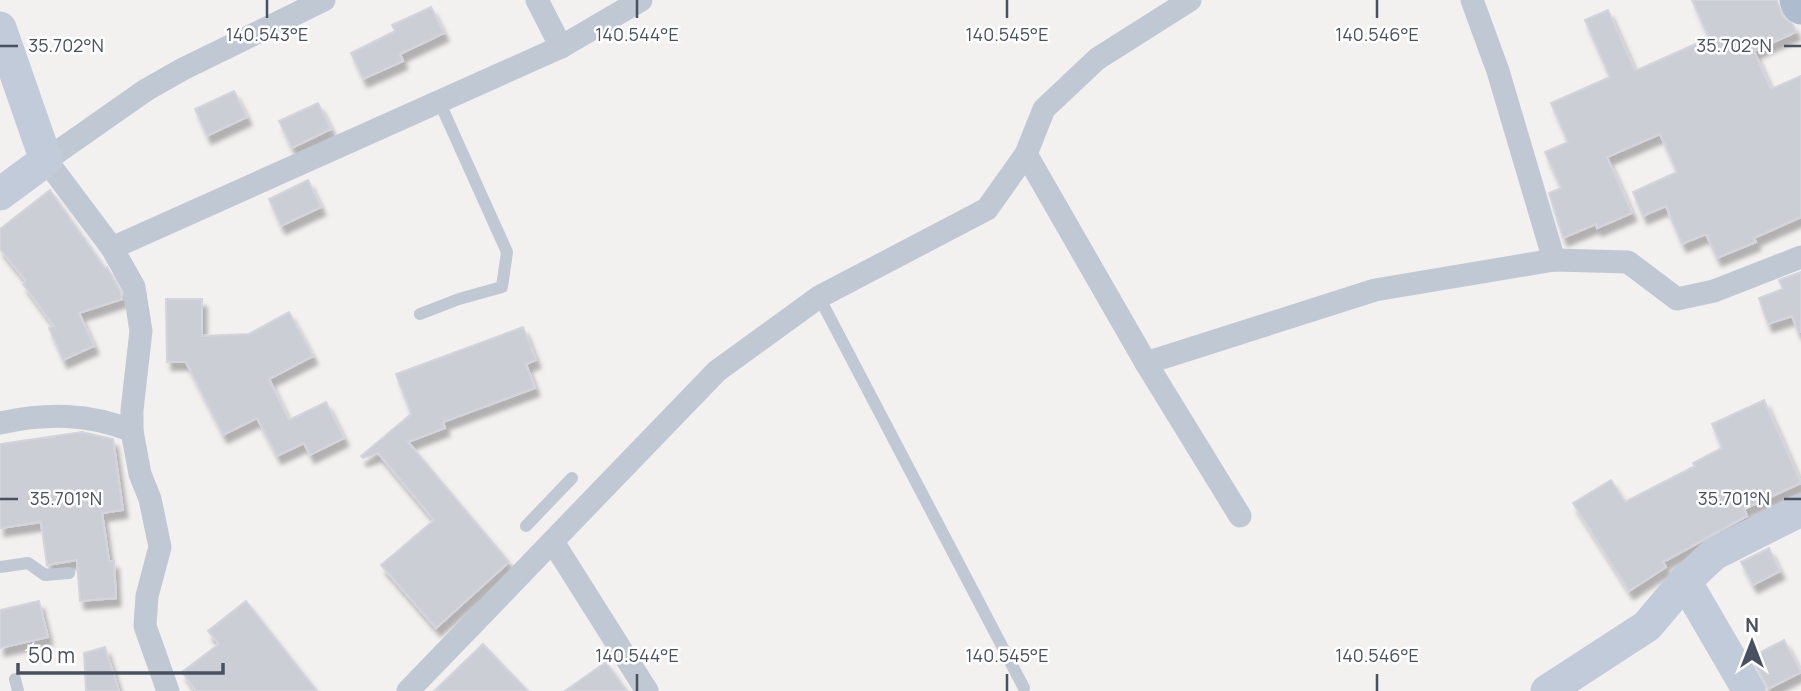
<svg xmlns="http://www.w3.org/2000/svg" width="1801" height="691" font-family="Manrope,sans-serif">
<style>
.building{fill:#ccced6;stroke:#d4d5dc;stroke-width:2;filter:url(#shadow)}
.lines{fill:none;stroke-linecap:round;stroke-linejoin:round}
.lane{stroke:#c0c9d3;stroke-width:12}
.street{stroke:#c0c9d3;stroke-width:23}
.secondary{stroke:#c2cbda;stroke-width:33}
.primary{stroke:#aebcd0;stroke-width:37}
.ticks{fill:none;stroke:#47515f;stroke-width:2.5}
.ticks-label{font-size:18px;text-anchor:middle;fill:#47515f;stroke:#fff;stroke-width:5;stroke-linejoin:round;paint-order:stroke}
</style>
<defs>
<filter id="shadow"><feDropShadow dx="4.5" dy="8" stdDeviation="2" flood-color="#0004"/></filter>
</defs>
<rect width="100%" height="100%" fill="#f3f0f0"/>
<g class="building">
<path d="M1692 0H1777L1782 15 1793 25 1796 32 1754 51 1771 89 1801 76V217L1754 238 1756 242 1717 258 1706 234 1682 244 1666 206 1643 216 1633 192 1677 172 1660 134 1607 157 1632 213 1597 228 1596 224 1563 238 1549 193 1561 188 1545 152 1568 142 1551 103 1610 77 1585 20 1608 10 1635 71 1709 38Z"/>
<path d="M431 7 444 33 400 54 403 61 363 79 351 53 395 31 392 25Z"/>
<path d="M234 91 247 117 207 136 195 109Z"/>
<path d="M318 103 331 129 292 148 279 121Z"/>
<path d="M308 180 321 207 281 226 269 199Z"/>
<path d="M50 190 105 268 107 267 121 292 122 299 79 313 94 346 63 360 49 328 54 326 23 284 26 281 0 249V229Z"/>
<path d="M1801 272V332H1798L1792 316 1768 324 1759 298 1783 289 1779 280Z"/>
<path d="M166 299H202V336L249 334 289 312 313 356 269 379 289 420 326 402 344 438 310 455 304 443 277 456 257 418 223 435 186 362H167Z"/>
<path d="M523 327 536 360 526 364 535 388 443 422 445 428 408 442 509 562 436 628 381 565 434 520 378 453 363 458 361 456 411 414 396 374Z"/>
<path d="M1764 400 1801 483 1744 509 1747 516 1663 562 1666 567 1629 591 1573 503 1611 480 1625 502 1695 466 1693 463 1722 448 1712 424Z"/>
<path d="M82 432 113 439 123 510 102 513 109 561H114L116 598 80 601 77 560 47 565 41 522 0 528V444Z"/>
<path d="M1769 548 1780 571 1753 585 1741 562Z"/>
<path d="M39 601 48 637 0 648V610Z"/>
<path d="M246 601 317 691H196L182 672 219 644 208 631Z"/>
<path d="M1784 640 1801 672 1768 689 1751 657Z"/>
<path d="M483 644 528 691H434Z"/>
<path d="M105 647 119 691H86L84 653Z"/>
<path d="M606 662 627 691H565Z"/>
</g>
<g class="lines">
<g class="lane">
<path d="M819 297 1024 688"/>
<path d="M420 314 459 299 502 287 507 252 439 101"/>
<path d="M526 526 572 478"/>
<path d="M0 567 28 563 45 575 69 573"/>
<path d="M15 679 18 691"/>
</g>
<g class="street">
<path d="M537 0 561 47"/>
<path d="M1472 0 1498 71 1554 260"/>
<path d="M1026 154 1146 363 1240 516"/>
<path d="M112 248 561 47 641 0"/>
<path d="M1146 363 1375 290 1554 260 1628 262 1677 299 1714 291 1801 257"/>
<path d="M0 423C46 413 89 413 132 431"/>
<path d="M553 542 647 691"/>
<path d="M168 691 145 626 147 596 160 547 150 499 140 474 132 431V410L141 331 134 287 112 248 46 160 146 90 183 69 324 0"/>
<path d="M408 691 717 371 819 297 987 209 1026 154 1044 109 1097 59 1190 0"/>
</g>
<g class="secondary">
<path d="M0 28 46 160 0 194"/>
<path d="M1685 581 1749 691"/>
<path d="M1547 691 1647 626 1685 581 1714 554 1801 510"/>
</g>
<path class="primary" d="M1798 0 1801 6"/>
</g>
<path class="ticks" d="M267 0V18M637 0V18M1007 0V18M1377 0V18M0 46H18M1784 46H1801M0 499H18M1784 499H1801M637 674V691M1007 674V691M1377 674V691"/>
<g class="ticks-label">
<text x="267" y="41">140.543°E</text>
<text x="637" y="41">140.544°E</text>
<text x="1007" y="41">140.545°E</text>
<text x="1377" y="41">140.546°E</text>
<text x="66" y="52">35.702°N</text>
<text x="1734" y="52">35.702°N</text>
<text x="66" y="505">35.701°N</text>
<text x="1734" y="505">35.701°N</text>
<text x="637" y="662">140.544°E</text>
<text x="1007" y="662">140.545°E</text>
<text x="1377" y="662">140.546°E</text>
</g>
<g transform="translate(1752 642)" stroke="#ffffff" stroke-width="5" paint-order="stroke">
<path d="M0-5L12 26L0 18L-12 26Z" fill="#47515f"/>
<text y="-10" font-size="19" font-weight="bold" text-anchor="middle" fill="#47515f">N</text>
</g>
<path d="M18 663v10h205v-10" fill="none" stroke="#47515f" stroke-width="3.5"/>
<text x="28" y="663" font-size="21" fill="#47515f" stroke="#ffffff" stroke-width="5" paint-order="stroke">50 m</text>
</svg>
